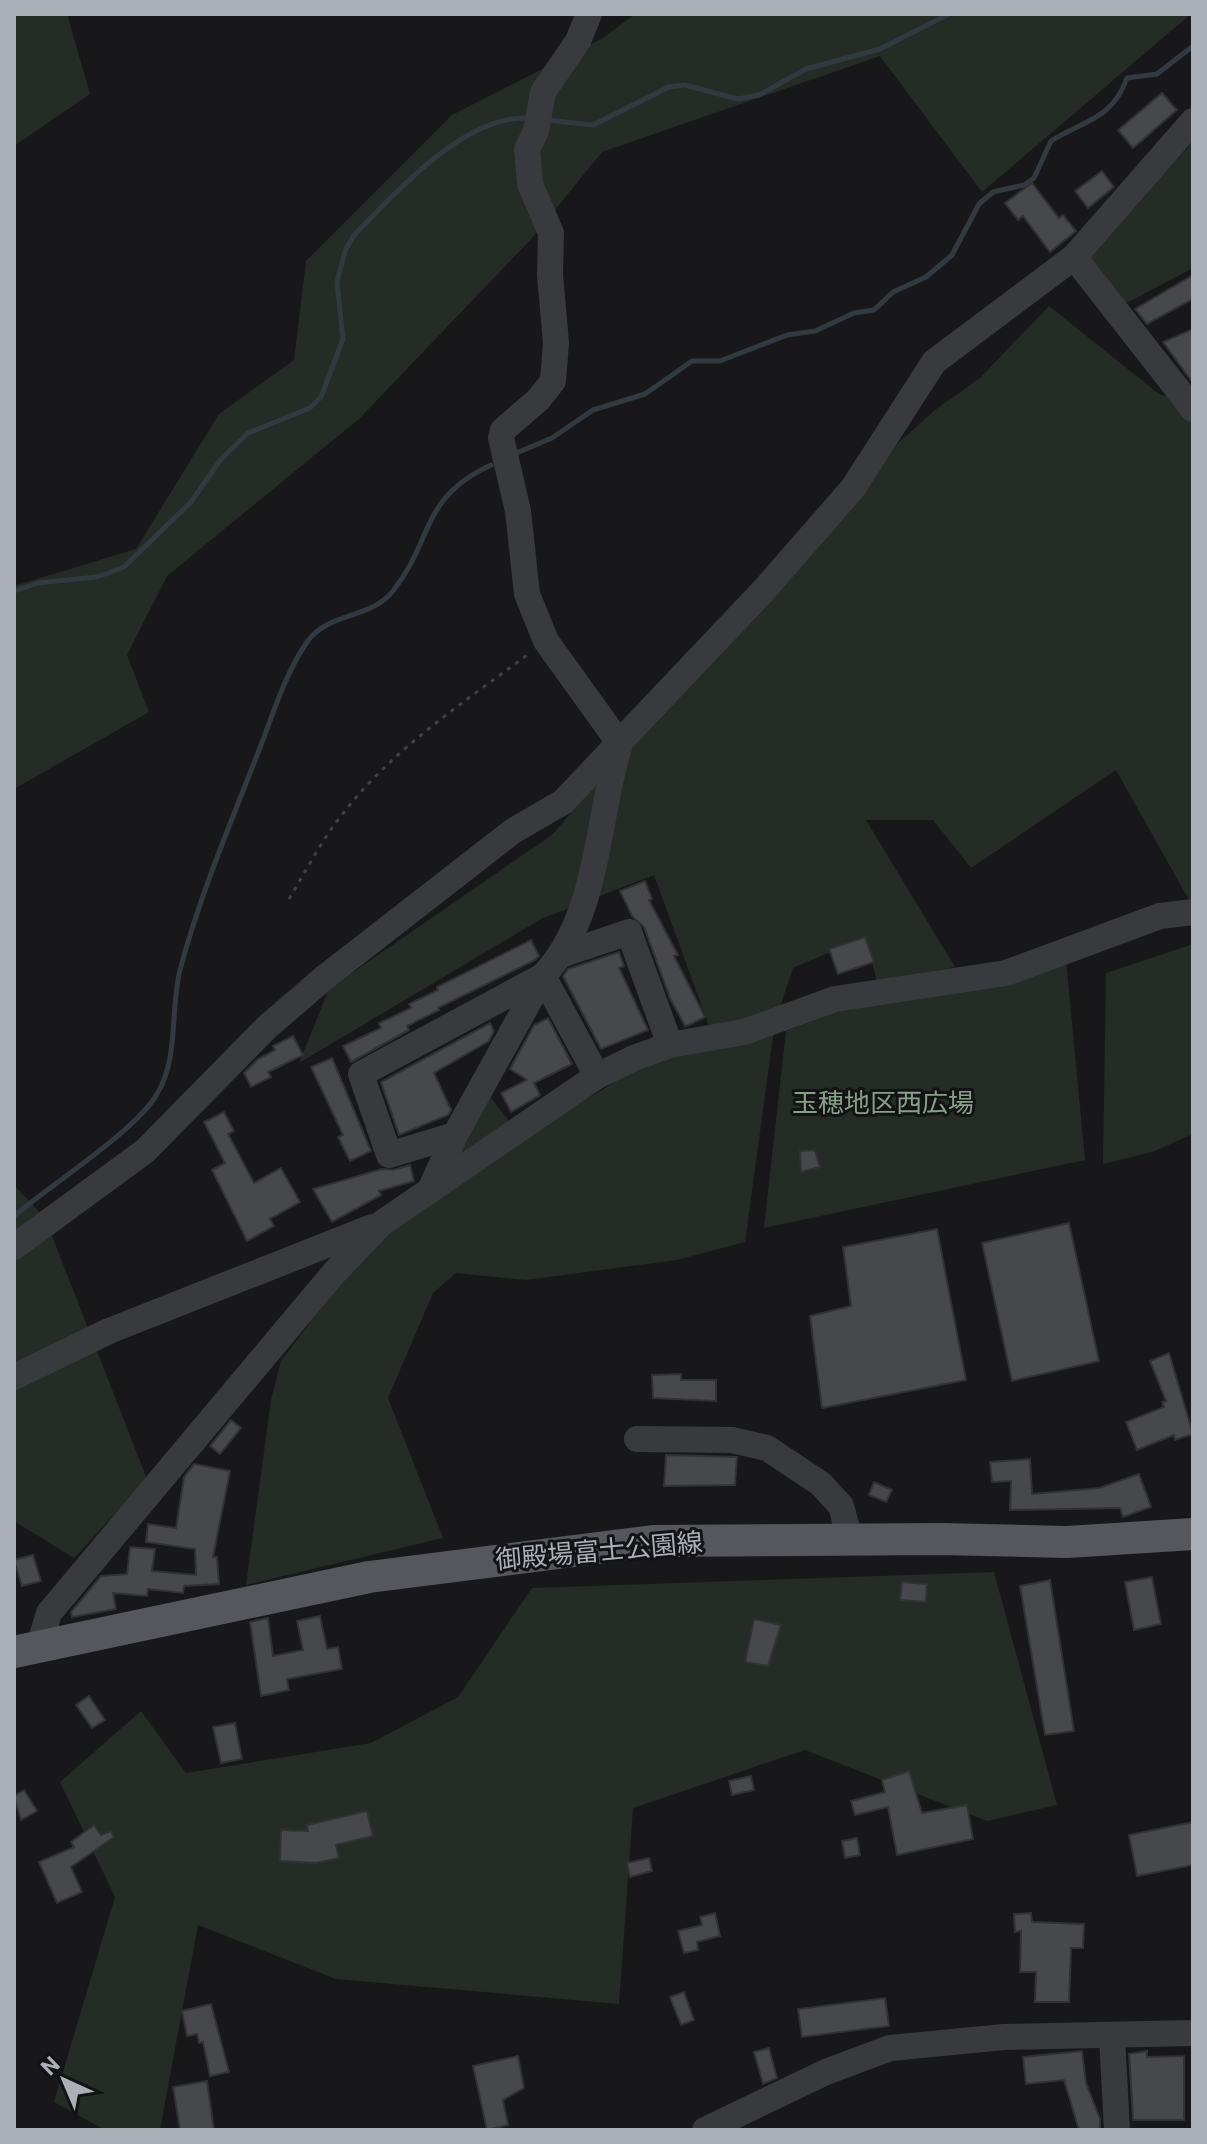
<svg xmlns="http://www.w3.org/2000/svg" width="1207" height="2144" font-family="Roboto,'Noto Sans JP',sans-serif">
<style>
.green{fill:#242c25}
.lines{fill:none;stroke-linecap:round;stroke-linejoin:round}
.stream{stroke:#323a41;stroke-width:5}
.building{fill:#47484c;stroke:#323235;stroke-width:2}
.path{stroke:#3f4145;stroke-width:3;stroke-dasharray:4 6;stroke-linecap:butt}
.minor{stroke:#393a3e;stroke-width:26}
.major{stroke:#56575d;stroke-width:32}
.labels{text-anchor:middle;stroke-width:6;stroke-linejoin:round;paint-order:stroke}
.park-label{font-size:26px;fill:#85a187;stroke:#131315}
.street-label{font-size:26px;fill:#abafb8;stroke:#131315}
</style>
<rect width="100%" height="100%" fill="#18181a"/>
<g class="green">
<path d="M14 14H67L90 94 14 146Z"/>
<path d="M635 14H1191L982 192 880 56 602 152 533 237 360 418 167 576 127 655 149 712 14 789V586L136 549 219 414 294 360 306 261 452 115 603 38Z"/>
<path d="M1193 142V268L1121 306 1088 255Z"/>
<path d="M1049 306 1159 394 1193 404V907L1116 770 971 868 933 820H866L955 967 877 981 865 937 793 968 775 1022 745 1242 677 1260 526 1280 456 1273 433 1293 388 1398 443 1538 246 1585 271 1400 281 1361 341 1282 407 1210 639 1067 713 1037 654 875 541 919 299 1063 329 989 553 834 668 698 895 446 935 410 980 378Z"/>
<path d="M1193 944V1134L1155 1151 1103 1164 1106 973Z"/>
<path d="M1066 960 1085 1160 764 1228 786 1031 839 1011Z"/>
<path d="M485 1090 514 1128 438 1181Z"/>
<path d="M14 1185 45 1218 147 1479 74 1558 14 1521Z"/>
<path d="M994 1572 1057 1805 987 1821 805 1750 633 1808 619 2004 336 1979 198 1925 160 2130H105L54 2102 115 1897 60 1782 141 1711 186 1773 371 1743 458 1697 532 1588Z"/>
</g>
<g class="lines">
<g class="stream">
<path d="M547 120 593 125 669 87 685 85 738 99 759 95 806 69 880 49 949 14"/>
<path d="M514 454 552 438 593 410 645 394 692 361H720L787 335 815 331 854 313 874 310 893 292 926 277 952 255 979 204 993 192 1024 185 1034 178 1051 141C1084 120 1112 120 1127 78L1157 74 1193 46"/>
<path d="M14 591 38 583 97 577 124 567 191 502 221 459 248 433 310 408 321 397 343 339 337 282 345 251 354 235C397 192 464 115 529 118"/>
<path d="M14 1216C49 1186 137 1130 157 1094 179 1058 170 1010 180 970 199 898 229 827 256 758 271 721 284 675 307 642 329 611 370 620 393 591 434 539 420 498 491 465"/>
</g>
</g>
<g class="building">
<path d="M1162 93 1177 110 1133 148 1118 130Z"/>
<path d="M1102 171 1114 187 1088 208 1075 191Z"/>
<path d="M1032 183 1059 218 1063 215 1076 231 1050 252 1023 216 1018 220 1005 203Z"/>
<path d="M1193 275V299L1147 324 1135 309Z"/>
<path d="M1193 329V383L1163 342Z"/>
<path d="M645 881 652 899 649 900 678 955 674 956 705 1017 689 1025 685 1026 670 998 644 927 632 916 620 891Z"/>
<path d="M865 937 874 962 838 974 829 949Z"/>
<path d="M531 940 539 956 535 960 438 1008 439 1010 407 1026 409 1030 351 1062 343 1046 381 1028 379 1023 411 1008 409 1004 438 990 437 987Z"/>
<path d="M619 952 624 966 619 968 648 1030 601 1049 563 976 568 969Z"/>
<path d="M548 1018 572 1064 534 1083 540 1095 511 1112 501 1093 527 1080 510 1069 534 1025Z"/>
<path d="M490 1023 494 1031 489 1041 434 1073 451 1110 448 1115 399 1135 381 1082Z"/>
<path d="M293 1036 303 1055 268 1072 271 1077 251 1087 244 1073 258 1059 275 1050 273 1046Z"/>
<path d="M332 1058 371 1151 350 1161 338 1137 343 1135 311 1067Z"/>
<path d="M224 1112 234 1131 228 1134 254 1183 281 1168 300 1202 270 1219 274 1226 247 1241 212 1170 225 1163 204 1122Z"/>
<path d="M815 1150 820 1167 801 1172 800 1151Z"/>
<path d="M410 1165 414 1181 379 1191 381 1195 332 1222 313 1189 382 1169 393 1170Z"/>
<path d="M1069 1223 1099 1361 1012 1381 982 1243Z"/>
<path d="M937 1229 966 1380 822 1408 810 1316 851 1306 843 1247Z"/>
<path d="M1169 1353 1193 1434 1175 1440 1174 1435 1137 1450 1126 1422 1164 1407 1162 1402 1166 1401 1150 1361Z"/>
<path d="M681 1374V1380H716V1401L653 1398 652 1375Z"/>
<path d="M231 1420 241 1428 220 1454 210 1446Z"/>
<path d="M666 1455 737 1457 735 1485 664 1486Z"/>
<path d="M1030 1459 1032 1494 1099 1488 1139 1474 1151 1507 1123 1517 1120 1508 1010 1510 1011 1481 992 1482 990 1462Z"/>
<path d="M194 1464 230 1471 213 1557H217L219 1584 184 1586 183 1593 148 1589 147 1596 113 1593 116 1609 72 1617 71 1612 101 1576 127 1574 130 1547 155 1549 152 1571 196 1575 195 1549 146 1542 148 1524 176 1528 184 1477Z"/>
<path d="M874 1482 892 1490 886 1502 869 1495Z"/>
<path d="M33 1555 41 1581 22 1586 14 1560Z"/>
<path d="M1152 1577 1161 1624 1134 1630 1125 1582Z"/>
<path d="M1050 1580 1074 1731 1045 1735 1020 1586Z"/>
<path d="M902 1582 927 1584 926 1602 900 1600Z"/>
<path d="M320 1616 327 1649 338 1647 342 1669 287 1679 289 1690 261 1696 250 1622 268 1618 273 1656 303 1650 297 1621Z"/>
<path d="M754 1619 781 1625 768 1666 745 1662Z"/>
<path d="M89 1696 105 1720 92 1728 76 1705Z"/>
<path d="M235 1723 242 1759 221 1763 213 1727Z"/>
<path d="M909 1771 922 1813 967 1805 973 1839 897 1855 888 1807 855 1815 851 1801 885 1792 882 1780Z"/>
<path d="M751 1776 754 1790 732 1795 729 1781Z"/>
<path d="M24 1790 37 1811 21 1820 14 1796Z"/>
<path d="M367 1811 373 1836 336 1845 339 1858 316 1863 280 1861 281 1830 308 1831 307 1825Z"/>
<path d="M1193 1822V1865L1137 1876 1129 1835Z"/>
<path d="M94 1825 101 1835 111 1831 114 1837 71 1867 82 1892 57 1903 39 1862 74 1847 71 1842Z"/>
<path d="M857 1838 860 1855 845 1858 842 1841Z"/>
<path d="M649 1858 652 1871 630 1877 627 1863Z"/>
<path d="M715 1913 720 1936 697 1942 698 1950 684 1953 678 1931 702 1925 700 1917Z"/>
<path d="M1031 1913 1032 1922 1084 1924 1083 1948H1071L1069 2002H1035L1036 1972H1020L1021 1931 1015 1932 1014 1914Z"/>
<path d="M684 1992 694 2020 681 2025 670 1997Z"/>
<path d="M885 1998 889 2026 802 2037 798 2009Z"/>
<path d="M211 2004 229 2072 210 2076 203 2042 199 2043 197 2034 187 2036 182 2011Z"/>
<path d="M769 2048 777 2078 763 2084 754 2052Z"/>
<path d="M1082 2051 1086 2083 1100 2119V2130H1079L1064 2080 1026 2084 1023 2057Z"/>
<path d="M1147 2051V2057L1184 2056V2120H1133L1129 2054Z"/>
<path d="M518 2056 524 2088 503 2100 508 2125 487 2130 473 2066Z"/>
<path d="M207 2081 214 2130H180L173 2087Z"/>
</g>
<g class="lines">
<path class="path" d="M289 899C306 871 321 841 341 816 391 750 464 702 530 653"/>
<g class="minor">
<path d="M1074 257 1193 409"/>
<path d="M564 954 629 932 670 1045"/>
<path d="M455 1135 389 1155 361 1074 543 976 597 1076"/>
<path d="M430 1190 455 1135 543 976C600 916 596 819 620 744L546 641 527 594 518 511 501 438 503 430 538 400 553 381 556 343 550 275 551 233 530 184 527 149 536 131 543 92 578 41 589 14"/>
<path d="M14 1247 145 1151 266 1028 324 978 513 831 563 802 764 590 853 488 934 362 1074 257 1193 121"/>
<path d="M14 1377 109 1331 372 1227"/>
<path d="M637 1439 732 1440 767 1448 821 1484 841 1506 850 1539"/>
<path d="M39 1646 49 1613 334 1273 382 1223 597 1076 634 1058 670 1045 744 1032 835 999 1006 973 1160 916 1193 912"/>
<path d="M1112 2037 1117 2130"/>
<path d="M705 2130 826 2072 890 2048 1004 2037 1193 2033"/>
</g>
<path class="major" d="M14 1652 369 1577 653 1541 940 1539 1067 1542 1193 1534"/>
</g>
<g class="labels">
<g class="park-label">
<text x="883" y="1112">玉穂地区西広場</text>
</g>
<g class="street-label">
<text transform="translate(599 1551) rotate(-5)" y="9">御殿場富士公園線</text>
</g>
</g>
<rect width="1207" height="2144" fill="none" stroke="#abafb8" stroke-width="32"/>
<g transform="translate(64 2080) rotate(316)" stroke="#131315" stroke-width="6" paint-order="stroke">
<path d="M0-6L14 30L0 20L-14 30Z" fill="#abafb8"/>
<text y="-12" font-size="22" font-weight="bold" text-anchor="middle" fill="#abafb8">N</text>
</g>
</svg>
